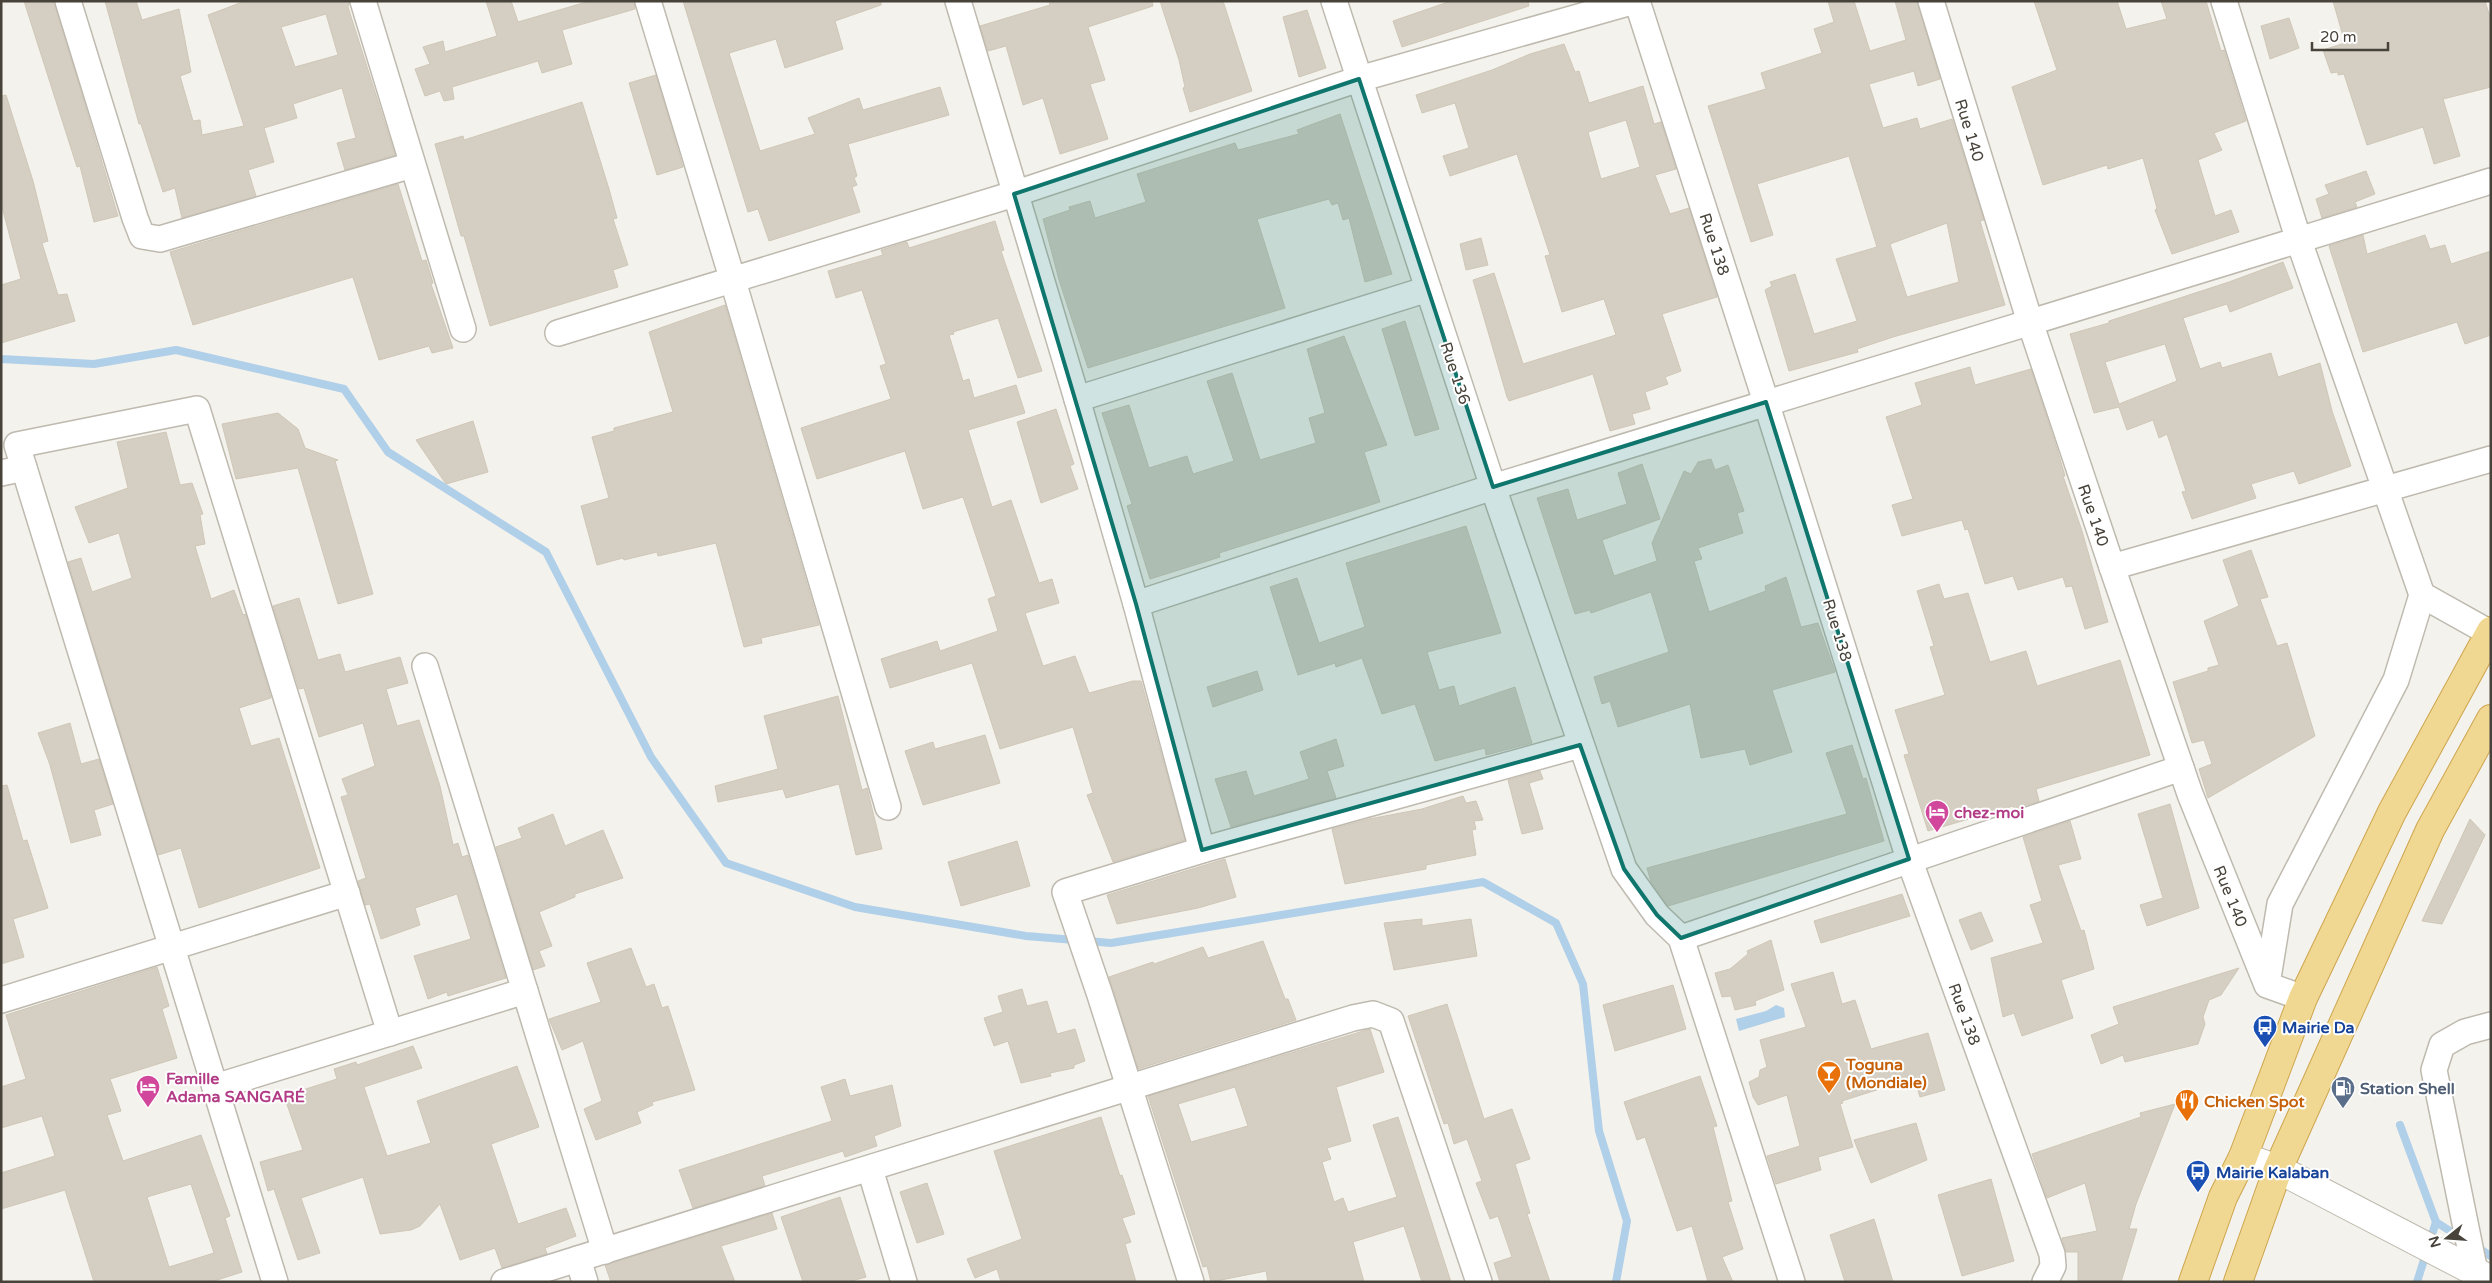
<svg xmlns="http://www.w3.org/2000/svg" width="2492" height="1283" font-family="'Varela Round',sans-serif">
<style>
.water{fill:#b0cfe9}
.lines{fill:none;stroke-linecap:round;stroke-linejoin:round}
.stream{stroke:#b0cfe9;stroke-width:8}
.building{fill:#d5cfc3;stroke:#cfc7b7;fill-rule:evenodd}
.minor-casing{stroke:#bfbaaf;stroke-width:28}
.tertiary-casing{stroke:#bfbaaf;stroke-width:30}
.trunk-casing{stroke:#cda54e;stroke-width:30}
.minor{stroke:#fff;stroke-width:25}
.tertiary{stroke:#fff;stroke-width:28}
.trunk{stroke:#f0d892;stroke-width:28}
.marked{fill:#0f766e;fill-opacity:0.2;stroke:#0f766e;stroke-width:4;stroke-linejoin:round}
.labels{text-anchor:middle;stroke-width:4;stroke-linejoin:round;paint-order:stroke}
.street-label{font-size:16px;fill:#48433a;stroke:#fff}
.hotel-label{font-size:16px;font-weight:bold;fill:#b23c85;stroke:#fff;text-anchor:start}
.transit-label{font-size:16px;font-weight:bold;fill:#164399;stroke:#fff;text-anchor:start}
.food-label{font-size:16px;font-weight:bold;fill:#c56008;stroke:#fff;text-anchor:start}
.service-label{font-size:16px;font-weight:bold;fill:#4e5e75;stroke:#fff;text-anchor:start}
</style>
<rect width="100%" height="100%" fill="#f4f2ec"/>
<path class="water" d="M1776 1005 1784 1008 1785 1017 1739 1031 1736 1019 1766 1011Z"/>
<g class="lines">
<g class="stream">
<path d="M1 359 94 364 176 350 344 389 388 452 546 552 651 757 726 863 855 907 1026 936 1111 943 1483 882 1556 923 1583 984 1599 1131 1627 1221 1616 1282"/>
<path d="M2400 1125 2436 1222 2461 1238"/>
<path d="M2475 1246 2491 1256"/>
<path d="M2417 1282 2436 1222"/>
</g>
</g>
<g class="building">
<path d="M24 1H54L118 216 94 222 80 166 77 167Z"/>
<path d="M105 1H136L142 20 179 9 191 72 180 76 193 121 200 120 202 135 244 126 208 15 245 1H349L348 7 395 155 345 170 337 143 356 138 342 88 293 104 297 118 264 128 274 162 248 170 256 196 182 218 175 188 163 192 141 124H139ZM326 14 338 55 295 67 281 27Z"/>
<path d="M486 1H511L518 22 590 1H634L635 9 562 30 572 64 542 73 538 61 452 87 454 99 444 101 440 91 425 96 415 69 430 64 423 47 443 41 445 52 497 36Z"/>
<path d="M683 1H881V5L835 21 843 49 785 68 776 39 729 53 760 151 815 134 808 118 859 98 863 110 940 87 949 115 848 144 857 176 854 178 857 185 852 187 860 212 769 241 758 209 748 212Z"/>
<path d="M1049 1H1152L1153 6 1088 27 1105 80 1090 84 1108 139 1060 154 1043 98 1023 105 1006 46 988 51 980 26 1050 5Z"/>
<path d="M1160 1H1223L1252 91 1190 112 1183 88 1185 87 1179 60Z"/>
<path d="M1451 1H1528L1529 6 1402 47 1393 21Z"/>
<path d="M1828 1H1854L1870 51 1906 40 1895 1H1917L1940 79 1918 86 1914 71 1869 84 1883 128 1917 118 1920 129 1952 119 1984 220 1980 221 2005 305 1893 337 1857 349 1858 352 1789 371 1765 290 1772 286 1770 282 1795 274 1814 334 1857 321 1836 259 1877 247 1849 156 1757 184 1773 235 1751 242 1708 106 1766 89 1761 73 1822 53 1814 29 1834 22ZM1947 223 1959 282 1907 297 1890 244Z"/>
<path d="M2034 1H2117L2126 29 2167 19 2161 1H2206L2221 51 2224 50 2246 121 2214 133 2222 150 2198 160 2215 216 2231 210 2239 232 2172 254 2155 210 2157 208 2143 158 2108 169 2107 165 2043 185 2012 87 2057 70Z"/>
<path d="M2333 1H2485L2491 20V87L2443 99 2460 156 2434 164 2423 127 2367 145 2344 74 2338 75V72L2331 73 2323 50 2345 43Z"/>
<path d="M1307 10 1326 68 1299 77 1283 17Z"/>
<path d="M2289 18 2299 48 2270 59 2261 26Z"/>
<path d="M1564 44 1575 72 1579 71 1589 103 1643 86 1654 124 1661 122 1676 169 1655 175 1670 214 1689 208 1717 297 1662 314 1681 371 1665 377 1668 384 1645 392 1650 409 1632 414 1635 424 1610 431 1593 374 1509 401 1507 397 1473 280 1494 273 1523 364 1616 335 1604 299 1562 312 1545 256 1550 255 1517 154 1450 176 1443 156 1469 148 1455 103 1422 113 1416 95 1492 70 1530 54ZM1626 120 1640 167 1601 179 1588 132Z"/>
<path d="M656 75 683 167 657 175 629 83Z"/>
<path d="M6 95 33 181 48 241 42 243 58 295 67 294 75 321 1 343V285L21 279 1 203V96Z"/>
<path d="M582 102 609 189 617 218 613 219 628 265 613 270 618 287 490 326 464 236H461L435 144 463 136 464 140Z"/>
<path d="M1340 114 1392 274 1365 282 1349 218 1343 220 1338 203 1332 205 1329 199 1257 219 1285 308 1088 368 1059 280 1043 219 1070 210 1069 207 1090 201 1095 218 1146 202 1137 174 1235 143 1238 150 1299 134 1297 130Z"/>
<path d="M2366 171 2375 194 2355 202 2357 207 2322 218 2316 199 2329 194 2325 185Z"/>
<path d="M398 184 422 261 426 260 433 283 431 284 453 348 432 353 429 346 379 360 353 277 193 325 170 252Z"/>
<path d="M995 221 1004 250 1001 251 1042 371 1018 378 998 318 953 332 954 334 949 335 963 381 969 379 974 398 1016 385 1025 413 968 430 992 507 1011 500 1039 583 1052 579 1059 603 1025 613 1043 666 1075 656 1089 693 1133 681H1141L1185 840 1113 862 1087 795 1093 793 1073 727 1000 749 972 663 890 688 881 659 937 641 940 651 998 631 988 599 996 596 963 497 923 509 905 451 817 479 801 428 891 399 880 366 886 364 862 290 836 298 828 271 883 255 881 250 907 242 909 248Z"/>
<path d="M2363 235 2367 254 2425 235 2430 249 2445 245 2451 264 2491 251V335L2465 344 2457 322 2363 352 2329 246Z"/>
<path d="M1481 238 1488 265 1466 270 1460 244Z"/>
<path d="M2283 262 2293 288 2230 312 2227 304 2183 318 2200 369 2220 362 2222 368 2271 353 2278 377 2320 363 2332 411 2351 466 2299 484 2294 471 2251 484 2256 498 2192 519 2182 492 2186 491 2167 434 2159 438 2153 420 2127 430 2119 407 2094 413 2070 334 2109 323V321L2229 282ZM2165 344 2177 381 2119 404 2105 362Z"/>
<path d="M725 305 819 625 761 638 762 643 744 647 716 543 658 556 657 552 624 560 623 558 597 565 581 506 609 498 592 437 614 431V428L673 412 649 332Z"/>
<path d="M1405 321 1439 429 1415 436 1382 329Z"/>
<path d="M1344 336 1387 445 1364 452 1380 502 1219 553 1220 557 1150 579 1127 506 1132 504 1102 413 1129 405 1149 468 1187 456 1193 474 1234 461 1207 381 1232 373 1260 460 1316 443 1309 418 1325 413 1307 349Z"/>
<path d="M1970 367 1975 385 2031 369 2057 449 2065 476H2063L2082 531 2108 622 2085 629 2072 586 2066 587 2063 577 2018 590 2013 576 1985 584 1968 529 1965 530 1962 520 1902 536 1892 505 1913 499 1886 417 1922 405 1915 383Z"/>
<path d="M1056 409 1074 464 1070 466 1078 489 1041 503 1017 422Z"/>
<path d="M278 413 298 429 305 448 338 460 335 461 373 594 338 604 298 468 236 479 222 424Z"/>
<path d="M473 421 488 472 446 484 416 440Z"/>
<path d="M166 432 180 485 192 483 203 514 200 515 205 544 195 546 211 599 234 590 243 615 246 614 271 698 239 708 251 746 279 738 320 868 199 908 181 848 158 855 68 562 81 558 92 592 132 578 119 533 89 543 75 507 128 488 117 442Z"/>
<path d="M1711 459 1715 470 1728 465 1744 511 1737 513 1743 533 1698 548 1702 559 1694 561 1709 612 1766 591 1765 586 1786 577 1801 627 1818 623 1835 672 1772 690 1792 752 1750 765 1745 749 1701 758 1690 704 1618 727 1610 701 1602 704 1594 677 1669 652 1651 592 1591 613 1590 610 1575 614 1537 498 1568 489 1577 520 1627 504 1618 473 1642 464 1660 519 1602 540 1614 576 1657 561 1652 543 1684 471 1691 474 1698 462Z"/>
<path d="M1466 526 1501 633 1427 652 1439 690 1454 686 1459 706 1515 687 1532 743 1486 755 1485 748 1435 761 1415 704 1382 714 1362 658 1336 667 1335 663 1298 675 1270 587 1297 578 1319 643 1365 627 1346 563Z"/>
<path d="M2251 550 2268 597 2260 599 2277 646 2287 643 2315 736 2208 798 2199 769 2212 764 2204 740 2192 743 2173 682 2208 671V668L2219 665 2204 621 2239 606 2223 560Z"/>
<path d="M1939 584 1944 599 1968 593 1990 662 2026 651 2037 686 2120 660 2150 755 2036 789 2039 801 2015 809 2013 806 1928 831 1904 755 1909 754 1895 710 1945 695 1930 647 1934 646 1917 591Z"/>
<path d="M299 598 318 660 340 654 345 672 400 657 408 683 386 689 397 726 419 720 440 786 453 845 458 843 462 857 468 855 506 978 448 996 447 992 428 999 414 956 471 939 457 894 415 908 420 925 381 939 370 904 365 905 358 881 366 878 341 797 348 795 342 779 375 766 363 723 319 737 304 688 299 689 273 606Z"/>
<path d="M1257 671 1263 690 1213 707 1207 687Z"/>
<path d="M838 696 862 790 867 788 882 849 856 855 839 784 786 798 783 789 718 802 715 786 778 769 764 716Z"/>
<path d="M70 723 81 764 99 759 113 804 94 810 101 835 71 843 50 765 38 733Z"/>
<path d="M985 735 1000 783 923 805 905 751 933 742 935 749Z"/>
<path d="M1336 739 1344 766 1327 771 1336 798 1231 827 1215 779 1246 771 1254 796 1309 779 1300 752Z"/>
<path d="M1852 745 1863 779 1866 778 1884 841 1668 906 1651 882 1647 868 1847 814 1826 753Z"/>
<path d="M1540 771 1543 779 1529 783 1543 829 1522 834 1508 780Z"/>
<path d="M7 785 23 841 27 840 48 908 13 919 24 957 1 964V786Z"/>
<path d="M1463 796 1466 803 1476 801 1483 820 1474 821 1476 829 1472 830 1476 855 1426 865V869L1345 884 1332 829 1369 819 1422 809Z"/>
<path d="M2170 804 2199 908 2147 926 2140 905 2163 898 2138 814Z"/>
<path d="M553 814 565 846 603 830 623 878 575 894V897L539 912 552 946 539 951 545 966 533 970 496 847 522 838 518 828Z"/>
<path d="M2470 819 2485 835 2442 924 2422 921Z"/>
<path d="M2070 821 2081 859 2058 865 2081 931 2084 930 2094 969 2061 980 2073 1018 2022 1036 2014 1013 2003 1017 1991 958 2043 943 2030 905 2042 901 2023 837Z"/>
<path d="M1017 841 1030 886 961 906 948 862Z"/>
<path d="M1225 859 1236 897 1198 908 1117 924 1107 895Z"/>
<path d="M1902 894 1910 916 1821 943 1814 921Z"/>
<path d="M1981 912 1993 941 1971 950 1959 920Z"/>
<path d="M1422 919V926L1471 919 1477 956 1394 970 1384 923Z"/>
<path d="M1771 940 1784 990 1755 1001 1756 1005 1735 1010 1731 996 1722 997 1715 973 1730 969 1748 954 1747 951Z"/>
<path d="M1263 941 1285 999H1288L1296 1020 1138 1069 1109 977 1153 962 1154 964 1203 947 1208 958Z"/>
<path d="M631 948 646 987 654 984 662 1008 668 1006 695 1090 652 1102 653 1105 637 1112 641 1123 596 1140 584 1109 602 1101 583 1041 562 1050 549 1019 601 1002 587 963Z"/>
<path d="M157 967 169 1006 162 1009 177 1058 110 1079 121 1111 107 1115 123 1161 201 1135 230 1216 225 1218 242 1272 211 1282H94L65 1190 1 1209V1173L55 1156 42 1116 1 1128V1087L26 1079 6 1015ZM191 1184 214 1253 169 1267 147 1197Z"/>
<path d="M2239 968 2221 995 2209 1000 2203 1017 2205 1024 2198 1044 2125 1062 2123 1055 2101 1064 2091 1035 2119 1024 2113 1007Z"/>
<path d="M1833 972 1842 1004 1855 1000 1871 1049 1928 1033 1945 1090 1920 1097 1914 1078 1842 1101 1843 1103 1840 1104 1853 1147 1818 1157 1821 1170 1776 1184 1767 1156 1800 1146 1787 1095 1758 1105 1753 1097 1749 1082 1759 1077 1760 1070 1767 1067 1760 1040 1806 1027 1791 984Z"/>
<path d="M1673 985 1686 1029 1615 1051 1603 1005Z"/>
<path d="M1022 989 1027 1006 1047 1001 1057 1034 1075 1029 1085 1061 1074 1065V1068L1050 1073 1051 1076 1021 1083 1008 1041 994 1046 984 1018 1003 1012 998 996Z"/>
<path d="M1447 1004 1484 1119 1512 1109 1530 1159 1515 1164 1530 1213 1527 1214 1550 1282H1500L1494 1263 1512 1257 1498 1216 1490 1219 1476 1183 1482 1181 1467 1139 1454 1144 1448 1123 1444 1124 1408 1016Z"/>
<path d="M1370 1029 1384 1072 1336 1087 1351 1141 1327 1148 1331 1159 1322 1162 1334 1202 1343 1198 1348 1212 1397 1197 1373 1125 1398 1117 1451 1282H1422L1404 1226 1353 1242 1364 1282H1268L1266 1271 1211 1282 1207 1266 1203 1267 1148 1096ZM1235 1087 1248 1126 1191 1142 1178 1104Z"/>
<path d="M413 1046 422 1068 364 1087 387 1156 431 1143 417 1101 517 1066 539 1127 491 1144 518 1224 566 1208 576 1236 545 1248 547 1254 502 1268 495 1248 460 1260 440 1204 420 1226 411 1230 380 1234 363 1177 301 1198 320 1253 298 1260 274 1189 268 1191 260 1162 303 1150 284 1096 337 1079 334 1069 356 1062 357 1065Z"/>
<path d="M1700 1076 1717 1126 1713 1127 1732 1201 1728 1202 1743 1249 1722 1257 1733 1282H1708L1692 1226 1677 1231 1645 1137 1637 1140 1624 1102Z"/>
<path d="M845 1079 850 1096 892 1085 901 1126 874 1136 877 1146 845 1157 843 1151 762 1176 765 1186 693 1208 679 1170 832 1121 821 1087Z"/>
<path d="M2175 1104 2136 1204 2129 1229H2137L2121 1282H2078V1252H2066L2062 1238 2097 1231 2085 1183 2047 1198 2032 1154 2141 1117 2140 1113Z"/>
<path d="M1101 1117 1120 1176 1122 1175 1135 1214 1122 1218 1131 1242 1125 1244 1136 1282H1001L997 1269 975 1278 967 1259 1022 1239 994 1151Z"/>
<path d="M1916 1123 1927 1160 1871 1183 1854 1140Z"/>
<path d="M1991 1179 2014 1261 1962 1276 1938 1195Z"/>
<path d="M927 1183 944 1234 917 1243 900 1192Z"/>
<path d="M840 1197 866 1277 848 1282H803L781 1217Z"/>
<path d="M772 1213 777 1229 721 1246 735 1282H611L605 1265Z"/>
<path d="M1874 1219 1893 1282H1845L1830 1235Z"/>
</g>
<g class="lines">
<defs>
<g id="minor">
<path d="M68 1 135 218 142 236 160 239 412 165"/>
<path d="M363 1 463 329"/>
<path d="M648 1 733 281 888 807"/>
<path d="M958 1 1077 399 1136 604 1202 850"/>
<path d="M1334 1 1493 487 1624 869 1657 915 1681 938 1792 1282"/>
<path d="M1637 1 1766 402 1909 859 2052 1254 2053 1266 2045 1282"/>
<path d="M1931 1 2030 322 2112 567 2190 794 2267 985 2303 998"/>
<path d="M2224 1 2299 241 2422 595 2490 633"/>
<path d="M558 333 1014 194 1359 79 1635 1"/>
<path d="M1077 399 1428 289"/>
<path d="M1 473 24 468"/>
<path d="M2112 567 2491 459"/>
<path d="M1136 604 1493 487 2491 181"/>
<path d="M425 666 605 1251"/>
<path d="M1681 938 2181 768"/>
<path d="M2267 984 2280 904 2396 680 2422 595"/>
<path d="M1 1000 347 893"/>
<path d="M215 1087 525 991"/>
<path d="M870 1169 904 1282"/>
<path d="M578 1259 585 1282"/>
<path d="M2475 1272 2434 1070 2442 1045 2465 1032 2491 1025"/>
<path d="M275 1282 17 445 197 409 390 1033"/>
<path d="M504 1282C787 1194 1070 1104 1353 1018L1373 1014 1391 1021 1479 1282"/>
<path d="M1191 1282 1100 995 1065 892 1202 850 1580 745"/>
</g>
<path id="tertiary" d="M2243 1157 2278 1169 2491 1280"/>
<g id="trunk">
<path d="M2193 1282 2223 1197 2243 1157 2303 998 2392 812 2491 631"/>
<path d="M2238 1282 2278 1169 2430 830 2491 719"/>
</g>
</defs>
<use href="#minor" class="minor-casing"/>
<use href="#tertiary" class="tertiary-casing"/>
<use href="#trunk" class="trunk-casing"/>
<use href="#minor" class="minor"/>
<use href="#tertiary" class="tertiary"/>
<use href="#trunk" class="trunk"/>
</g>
<path class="marked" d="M1359 79 1493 487 1766 402 1909 859 1681 938 1657 915 1624 869 1580 745 1202 850 1136 604 1014 194Z"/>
<defs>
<symbol id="hotel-pin" viewBox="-11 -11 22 30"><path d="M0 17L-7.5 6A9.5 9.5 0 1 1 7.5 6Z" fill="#d1479c" stroke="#fff"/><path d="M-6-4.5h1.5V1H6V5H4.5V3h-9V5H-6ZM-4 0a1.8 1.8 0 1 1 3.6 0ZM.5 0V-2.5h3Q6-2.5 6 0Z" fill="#fff"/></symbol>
<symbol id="bus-pin" viewBox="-11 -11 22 30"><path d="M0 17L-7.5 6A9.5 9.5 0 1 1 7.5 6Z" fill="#1a4fb4" stroke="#fff"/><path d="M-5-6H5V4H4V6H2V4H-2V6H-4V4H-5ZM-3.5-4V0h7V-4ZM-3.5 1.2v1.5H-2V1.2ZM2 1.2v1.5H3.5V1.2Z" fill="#fff"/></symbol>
<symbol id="bar-pin" viewBox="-11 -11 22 30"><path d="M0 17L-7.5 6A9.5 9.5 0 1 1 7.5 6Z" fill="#e8710a" stroke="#fff"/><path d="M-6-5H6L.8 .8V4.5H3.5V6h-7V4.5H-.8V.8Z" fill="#fff"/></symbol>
<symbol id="fuel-pin" viewBox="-11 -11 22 30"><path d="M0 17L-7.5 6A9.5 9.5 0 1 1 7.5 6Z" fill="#5c6f8a" stroke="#fff"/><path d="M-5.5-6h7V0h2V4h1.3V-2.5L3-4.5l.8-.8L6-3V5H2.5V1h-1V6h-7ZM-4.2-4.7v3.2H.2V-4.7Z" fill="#fff"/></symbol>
<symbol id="restaurant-pin" viewBox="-11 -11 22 30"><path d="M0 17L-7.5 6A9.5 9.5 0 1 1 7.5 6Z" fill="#e8710a" stroke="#fff"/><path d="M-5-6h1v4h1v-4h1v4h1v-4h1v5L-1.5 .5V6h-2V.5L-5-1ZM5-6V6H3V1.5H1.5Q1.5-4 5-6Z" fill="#fff"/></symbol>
</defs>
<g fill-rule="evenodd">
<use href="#hotel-pin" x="1923" y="798" width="28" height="38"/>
<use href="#bus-pin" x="2251" y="1013" width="28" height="38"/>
<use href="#bar-pin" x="1815" y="1059" width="28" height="38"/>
<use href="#hotel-pin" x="134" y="1073" width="28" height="38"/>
<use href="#fuel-pin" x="2329" y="1074" width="28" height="38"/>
<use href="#restaurant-pin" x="2173" y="1087" width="28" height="38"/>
<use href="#bus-pin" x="2184" y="1158" width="28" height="38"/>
</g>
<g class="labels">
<g class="street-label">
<text transform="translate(1970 130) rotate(73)" y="6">Rue 140</text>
<text transform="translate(1715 244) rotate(72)" y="6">Rue 138</text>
<text transform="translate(1456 373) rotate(72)" y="6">Rue 136</text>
<text transform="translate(2094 515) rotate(71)" y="6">Rue 140</text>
<text transform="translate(1838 630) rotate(73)" y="6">Rue 138</text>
<text transform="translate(2231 896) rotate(68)" y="6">Rue 140</text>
<text transform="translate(1965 1014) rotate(70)" y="6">Rue 138</text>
</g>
<g class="hotel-label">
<text x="1954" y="818">chez-moi</text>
<text x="166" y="1084">Famille<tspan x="166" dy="18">Adama SANGARÉ</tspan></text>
</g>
<g class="transit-label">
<text x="2282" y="1033">Mairie Da</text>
<text x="2216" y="1178">Mairie Kalaban</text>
</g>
<g class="food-label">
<text x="1846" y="1070">Toguna<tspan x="1846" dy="18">(Mondiale)</tspan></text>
<text x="2204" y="1107">Chicken Spot</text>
</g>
<g class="service-label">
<text x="2360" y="1094">Station Shell</text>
</g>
</g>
<rect width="2492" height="1283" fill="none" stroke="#48433a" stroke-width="5"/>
<g transform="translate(2447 1238) rotate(253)" stroke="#ffffff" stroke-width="4" paint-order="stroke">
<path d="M0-4L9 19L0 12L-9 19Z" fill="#48433a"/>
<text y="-8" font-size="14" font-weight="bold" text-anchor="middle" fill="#48433a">N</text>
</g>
<path d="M2312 42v8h76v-8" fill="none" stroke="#48433a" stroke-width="2.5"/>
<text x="2320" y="42" font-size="15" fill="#48433a" stroke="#ffffff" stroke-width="4" paint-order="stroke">20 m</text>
</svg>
